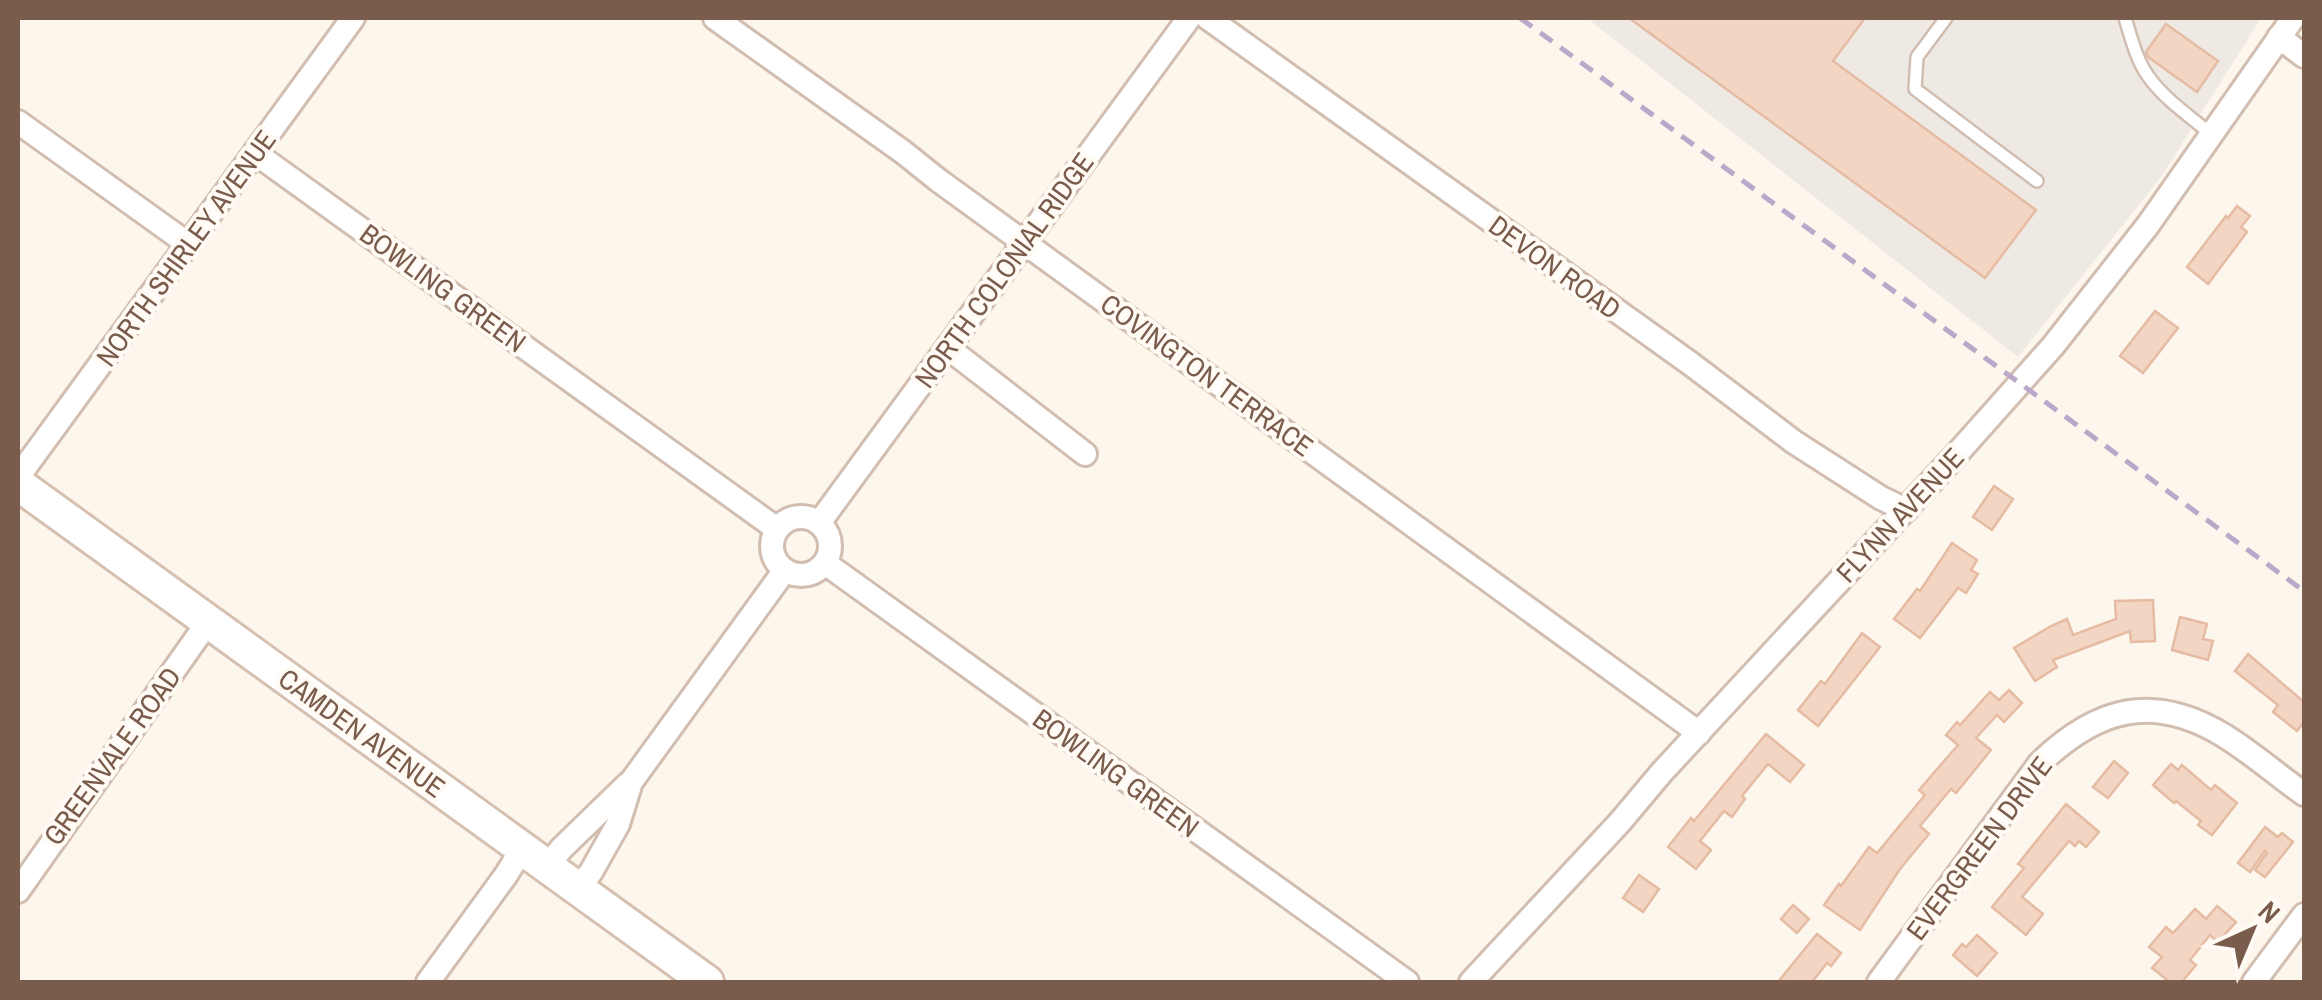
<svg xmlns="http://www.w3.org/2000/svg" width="2322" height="1000" font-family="'Archivo Narrow',sans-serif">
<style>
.industrial{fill:#efe9e4}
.building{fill:#f3d5c3;stroke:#e6bba3;stroke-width:2.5}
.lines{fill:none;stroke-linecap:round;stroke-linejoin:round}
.lane-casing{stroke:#d1beb0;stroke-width:16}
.street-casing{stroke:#d1beb0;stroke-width:28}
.secondary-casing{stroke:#d6c0b0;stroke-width:38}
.lane{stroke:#fff;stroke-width:11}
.street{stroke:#fff;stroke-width:22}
.secondary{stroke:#fff;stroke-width:32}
.rail{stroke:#b9a8c9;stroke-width:5;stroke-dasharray:15 10;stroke-linecap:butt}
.labels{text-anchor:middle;stroke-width:8;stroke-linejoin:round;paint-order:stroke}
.street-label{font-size:28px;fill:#7a5c4d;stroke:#fffaf3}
</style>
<rect width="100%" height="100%" fill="#fdf6ec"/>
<path class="industrial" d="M1587 18H2261L2161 177 2018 357Z"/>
<g class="building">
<path d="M1629 18H1865L1833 61 2036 210 1985 278Z"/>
<path d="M2166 24 2218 61 2197 92 2148 57 2146 52Z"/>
<path d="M2237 206 2250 216 2241 227 2247 232 2208 284 2187 267 2226 216 2228 218Z"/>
<path d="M2155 311 2178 328 2143 373 2120 356Z"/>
<path d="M1994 486 2013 499 1992 530 1973 517Z"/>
<path d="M1952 543 1977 560 1971 570 1978 574 1966 593 1958 588 1920 638 1894 619 1917 589 1920 591Z"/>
<path d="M2153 600 2155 641 2131 642 2130 631 2053 660 2057 667 2035 681 2014 648 2051 626 2067 619 2073 635 2116 619 2115 601Z"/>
<path d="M2180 617 2207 624 2203 639 2213 641 2208 660 2172 650Z"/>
<path d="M1862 633 1880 647 1818 726 1798 710 1821 681 1825 684Z"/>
<path d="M2248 654 2304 702V722L2297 731 2273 712 2278 705 2235 671Z"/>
<path d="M2009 690 2022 703 2004 722 1997 715 1976 738 1991 750 1956 793 1951 789 1920 826 1929 834 1900 869 1860 930 1824 905 1839 884 1841 886 1869 847 1877 853 1925 795 1919 790 1958 745 1946 735 1957 722 1960 725 1990 692 1999 700Z"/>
<path d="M1766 734 1804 765 1790 782 1768 764 1742 796 1745 799 1732 817 1724 811 1700 841 1711 850 1696 869 1668 847 1691 818 1694 821Z"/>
<path d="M2114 761 2128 773 2108 798 2093 787Z"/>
<path d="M2171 764 2178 770 2182 765 2211 790 2215 785 2237 803 2212 835 2198 825 2201 821 2176 801 2174 803 2153 785Z"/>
<path d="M2066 804 2099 832 2086 847 2079 841 2075 846 2069 841 2022 897 2043 914 2026 935 1992 907 2024 868 2018 864Z"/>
<path d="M2265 827 2278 837 2282 833 2293 842 2265 877 2255 870 2267 853 2265 851 2250 872 2238 863Z"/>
<path d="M1639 875 1659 889 1643 912 1623 898Z"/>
<path d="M1793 905 1809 919 1797 933 1781 919Z"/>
<path d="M2217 906 2236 922 2218 942 2210 935 2190 960 2196 965 2182 982H2170L2152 968 2162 957 2149 947 2166 927 2173 933 2195 909 2206 919Z"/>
<path d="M1817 934 1841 953 1831 966 1827 963 1812 982H1778Z"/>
<path d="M1977 935 1997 953 1977 976 1953 955 1962 944 1966 947Z"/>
</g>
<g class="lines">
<defs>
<g id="lane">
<path d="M1946 18 1917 57 1915 89 2037 181"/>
<path d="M2125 18C2131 37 2136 59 2148 76 2164 99 2191 117 2212 135"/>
</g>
<g id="street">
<path d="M715 18 903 152 938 180 1699 733"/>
<path d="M1208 18 1691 364 1794 442 1881 498 1906 510"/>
<path d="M2279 37 2304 56"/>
<path d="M18 122 188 244"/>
<path d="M255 153 777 529"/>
<path d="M948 348 1085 454"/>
<path d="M18 477 353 18"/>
<circle cx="801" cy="546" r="29"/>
<path d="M819 523 1189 18"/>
<path d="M825 563 1407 982"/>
<path d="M547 867 561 849 628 784"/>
<path d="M578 889 591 872 618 824 631 782 785 570"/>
<path d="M18 891 208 622"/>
<path d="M428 982 506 875 522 849"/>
<path d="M1471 982 1620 822 1662 772 1955 456 2053 346 2148 225 2293 18"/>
<path d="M1879 982 2040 763C2096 709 2152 692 2223 735 2251 752 2277 775 2304 794"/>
<path d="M2254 982 2304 915"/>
</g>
<path id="secondary" d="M18 484 707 982"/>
</defs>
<use href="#lane" class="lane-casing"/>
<use href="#street" class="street-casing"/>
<use href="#secondary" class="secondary-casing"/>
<use href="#lane" class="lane"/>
<use href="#street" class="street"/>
<use href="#secondary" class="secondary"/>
<path class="rail" d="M1520 18 2304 591"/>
</g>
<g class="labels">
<g class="street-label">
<text transform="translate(186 248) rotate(-54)" y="10">NORTH SHIRLEY AVENUE</text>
<text transform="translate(1555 267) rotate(36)" y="10">DEVON ROAD</text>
<text transform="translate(1004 270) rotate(-54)" y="10">NORTH COLONIAL RIDGE</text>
<text transform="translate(443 288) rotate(36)" y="10">BOWLING GREEN</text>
<text transform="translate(1207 375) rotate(36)" y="10">COVINGTON TERRACE</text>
<text transform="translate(1900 515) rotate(-47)" y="10">FLYNN AVENUE</text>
<text transform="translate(362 733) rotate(36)" y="10">CAMDEN AVENUE</text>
<text transform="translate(112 756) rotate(-54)" y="10">GREENVALE ROAD</text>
<text transform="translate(1116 773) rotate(36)" y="10">BOWLING GREEN</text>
<text transform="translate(1979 848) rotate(-53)" y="10">EVERGREEN DRIVE</text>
</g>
</g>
<rect width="2322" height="1000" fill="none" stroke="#7a5c4d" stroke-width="40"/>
<g transform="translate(2252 930) rotate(44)" stroke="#fffaf3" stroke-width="8" paint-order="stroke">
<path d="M0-8L18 38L0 25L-18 38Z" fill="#7a5c4d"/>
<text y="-15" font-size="28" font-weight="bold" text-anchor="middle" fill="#7a5c4d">N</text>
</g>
</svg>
